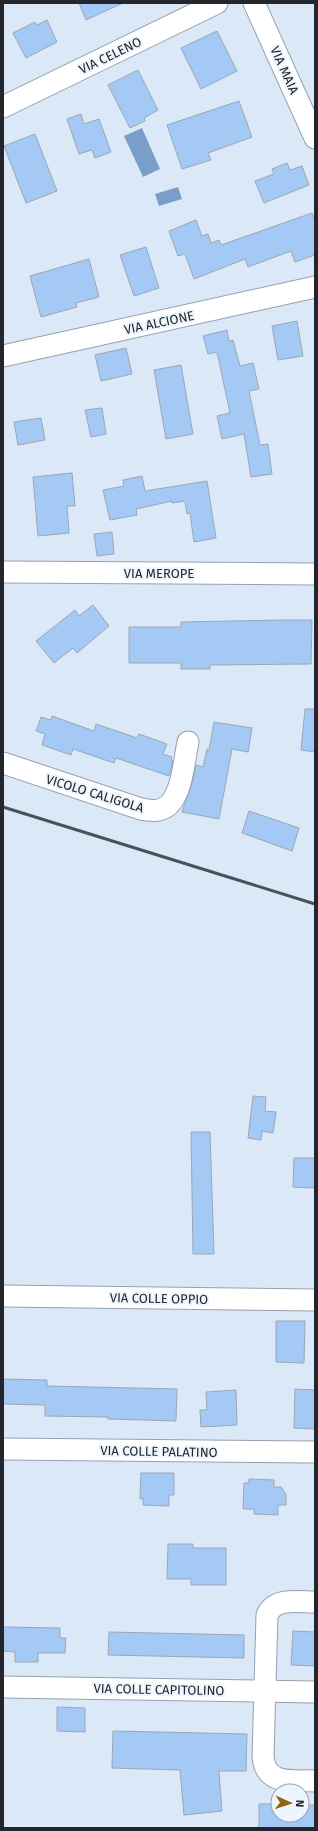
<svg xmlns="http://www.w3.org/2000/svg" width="318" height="1831" font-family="'Fira Sans',sans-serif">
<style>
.water{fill:#7a9ec8}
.building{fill:#a3c9f4;stroke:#9ba7b6}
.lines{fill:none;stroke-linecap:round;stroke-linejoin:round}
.minor-casing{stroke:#95a1af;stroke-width:23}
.minor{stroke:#fff;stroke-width:21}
.rail{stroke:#4b5159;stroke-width:3}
.labels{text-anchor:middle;stroke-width:4;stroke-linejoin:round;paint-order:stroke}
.street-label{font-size:13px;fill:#23272d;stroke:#edf5fe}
</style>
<rect width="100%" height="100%" fill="#dbe8f7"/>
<g class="water">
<path d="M142 128 160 169 143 177 124 136Z"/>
<path d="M178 187 182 199 159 206 155 194Z"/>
</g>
<g class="building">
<path d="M79 3H123L86 20Z"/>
<path d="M47 20 57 42 26 58 13 33 35 22 37 25Z"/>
<path d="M217 31 237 71 201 89 181 48Z"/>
<path d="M138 70 158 110 144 118 145 121 130 128 108 85Z"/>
<path d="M239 101 252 137 208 153 211 160 182 169 167 125Z"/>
<path d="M81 114 84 124 99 119 111 152 95 158 92 150 79 154 67 119Z"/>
<path d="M35 134 57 191 26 203 4 146Z"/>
<path d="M287 163 290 170 302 166 309 185 264 203 255 181 274 174 272 169Z"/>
<path d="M312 213 315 221V255L295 262 291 251 248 267 245 259 194 279 185 254 178 256 169 231 196 220 202 236 208 234 211 243 219 240 221 245Z"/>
<path d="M146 247 159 288 134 296 120 255Z"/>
<path d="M89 259 99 297 76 303 77 307 41 317 30 276Z"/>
<path d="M297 321 303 356 278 360 272 326Z"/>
<path d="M227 330 229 341 233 340 240 366 253 363 259 389 249 391 260 445 268 444 272 474 251 477 244 434 222 439 217 416 230 413 217 352 208 354 203 336Z"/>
<path d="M126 348 132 374 101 381 95 355Z"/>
<path d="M181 365 193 434 166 439 154 370Z"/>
<path d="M102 408 106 434 91 437 85 410Z"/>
<path d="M41 418 45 440 18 445 14 422Z"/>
<path d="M72 473 75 506H67L69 533 38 536 33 477Z"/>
<path d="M142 476 145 491 207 481 216 538 194 542 190 513 187 514 185 501 172 503V501L136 509 137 515 110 520 103 490 124 486 123 480Z"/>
<path d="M112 532 114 554 97 556 94 534Z"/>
<path d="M93 605 109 626 77 653 73 648 54 663 36 641 75 610 79 616Z"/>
<path d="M283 620H312L311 664 210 665V669H181V663H129V627H181V622Z"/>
<path d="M305 709H315V752L301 750Z"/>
<path d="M52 716 94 731 96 724 137 738 139 734 167 744 163 754 172 757 171 760 173 761 169 776 116 758 114 763 73 749 71 755 42 745 45 734 36 731 41 717 51 720Z"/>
<path d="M214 722 252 728 248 752 232 749 219 819 182 812 192 783 196 765 203 767 207 749 209 750Z"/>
<path d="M249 811 299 828 292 851 242 833Z"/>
<path d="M253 1096 266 1097 265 1111 276 1112 273 1133 262 1131 261 1140 248 1138Z"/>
<path d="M191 1132H210L214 1254H193Z"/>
<path d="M294 1158H315V1188L293 1187Z"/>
<path d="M276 1321H305L304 1363 276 1362Z"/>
<path d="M3 1379 47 1380V1386L177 1389 176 1421 108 1419V1417L45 1416V1405L3 1404Z"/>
<path d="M295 1389 315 1390V1429L294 1428Z"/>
<path d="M236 1390 237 1425 201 1427 200 1410H207L206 1392Z"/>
<path d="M141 1473H174V1495H169V1506L143 1505V1498L140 1499Z"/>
<path d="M249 1479 274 1480V1487H281L286 1494V1505H278V1515L254 1514V1509H243L244 1483H249Z"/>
<path d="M168 1544H193V1548H226V1585H191V1579H167Z"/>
<path d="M3 1627 60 1628V1638H66L65 1653H38V1662H15V1652L3 1651Z"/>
<path d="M293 1631 315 1632V1666L291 1665Z"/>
<path d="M109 1632 244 1635V1658L108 1655Z"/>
<path d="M57 1707 85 1708V1732L57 1731Z"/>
<path d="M113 1731 247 1734 246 1771H219L222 1811 184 1815 180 1770 112 1768Z"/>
<path d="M259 1804H278V1815H302V1805H315V1828H259Z"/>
</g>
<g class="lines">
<defs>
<g id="minor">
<path d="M254 3 315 138"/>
<path d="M3 107 217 3"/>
<path d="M3 356 315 287"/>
<path d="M3 572 315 574"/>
<path d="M3 763 141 809C148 810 155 812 162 809 182 802 184 760 188 742"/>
<path d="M3 1296 315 1300"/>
<path d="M3 1449 315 1452"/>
<path d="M315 1602C298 1602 275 1597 267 1615L263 1756C265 1786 293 1780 315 1781"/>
<path d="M3 1687 315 1692"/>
</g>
</defs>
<use href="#minor" class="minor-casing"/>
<use href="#minor" class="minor"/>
<path class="rail" d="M3 807 315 904"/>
</g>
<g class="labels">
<g class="street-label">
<text transform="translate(110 55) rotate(-26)" y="5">VIA CELENO</text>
<text transform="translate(285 70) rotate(66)" y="5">VIA MAIA</text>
<text transform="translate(159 322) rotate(-12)" y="5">VIA ALCIONE</text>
<text x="159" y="578">VIA MEROPE</text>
<text transform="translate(95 793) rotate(17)" y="5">VICOLO CALIGOLA</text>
<text transform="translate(159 1298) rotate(1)" y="5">VIA COLLE OPPIO</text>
<text transform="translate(159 1451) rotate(1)" y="5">VIA COLLE PALATINO</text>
<text transform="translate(159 1689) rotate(1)" y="5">VIA COLLE CAPITOLINO</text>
</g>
</g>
<rect width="318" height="1831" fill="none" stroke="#23272d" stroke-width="8"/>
<g transform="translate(290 1803) rotate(93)"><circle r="19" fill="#edf5fe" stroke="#9ca3aa"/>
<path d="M0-3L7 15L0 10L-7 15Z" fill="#956314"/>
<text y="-6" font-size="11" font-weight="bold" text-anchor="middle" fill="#23272d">N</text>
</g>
</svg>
